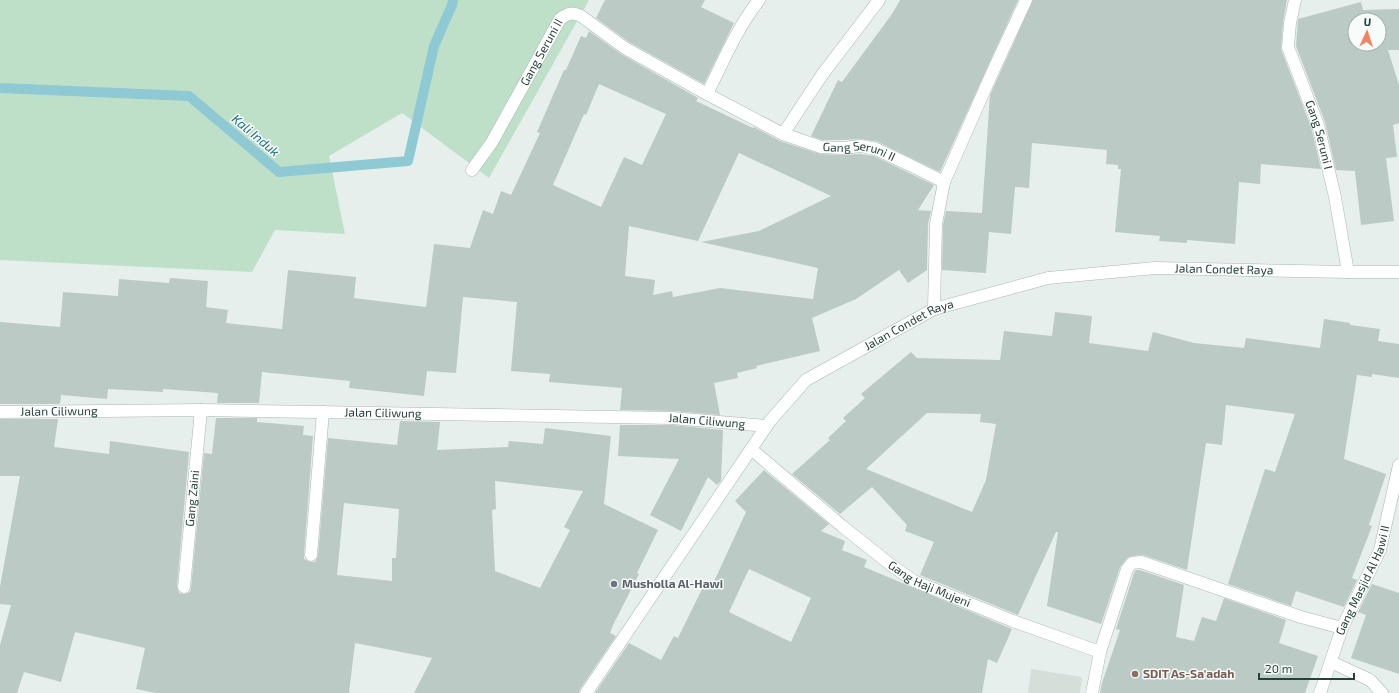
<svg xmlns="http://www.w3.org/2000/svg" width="1399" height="693" font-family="'Exo 2',sans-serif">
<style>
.built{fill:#d4dfda}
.green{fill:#bfe0c8}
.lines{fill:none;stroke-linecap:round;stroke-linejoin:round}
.stream{stroke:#8ec9d4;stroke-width:10}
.building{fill:#bbcac4;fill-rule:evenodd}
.street-casing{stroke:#a8b8b2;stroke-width:13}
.secondary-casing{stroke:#a4bbb3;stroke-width:13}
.street{stroke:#fff;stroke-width:12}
.secondary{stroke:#fff;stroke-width:12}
.worship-dot{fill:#6b7280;stroke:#f7fbf9;stroke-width:1.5}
.education-dot{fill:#8d6e63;stroke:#f7fbf9;stroke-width:1.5}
.labels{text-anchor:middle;stroke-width:3;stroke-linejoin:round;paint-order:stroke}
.street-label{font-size:12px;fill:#24423a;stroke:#f7fbf9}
.worship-label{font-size:12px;font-weight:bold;fill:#5b616d;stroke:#f7fbf9;text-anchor:start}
.education-label{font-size:12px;font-weight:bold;fill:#785e54;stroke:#f7fbf9;text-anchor:start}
.water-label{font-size:13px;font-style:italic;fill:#1c6f80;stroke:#f7fbf9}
</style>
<rect width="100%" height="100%" fill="#e6efeb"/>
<path class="built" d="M1031 669 1082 677 1080 693H1028Z"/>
<path class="green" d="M0 0H589L489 178 402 113 329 156 345 234 275 230 252 272 0 260Z"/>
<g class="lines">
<path class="stream" d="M0 88 189 96 279 172 408 161 434 46 452 5 453 0"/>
</g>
<g class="building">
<path d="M605 0H705L701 7 734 23 704 84 629 42 596 18Z"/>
<path d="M900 0H1018L940 172 878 142 860 139 842 140H822L811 136 838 80 842 82 892 14Z"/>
<path d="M1033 0H1287L1283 22 1281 49 1311 127 1321 169 1261 164 1260 184 1239 182 1235 244 1187 240V243L1159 241 1160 236 1115 232 1121 169H1118V165L1106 164 1107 150 1032 143 1029 188 1015 187 1011 234 989 232 986 273 942 270 943 225 946 211 982 213 990 95Z"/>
<path d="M1361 2 1363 10 1399 9V50H1388L1399 85V123L1393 125 1397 157 1386 158 1394 221 1361 225 1355 171 1336 170 1325 122 1296 46 1298 19ZM1355 20H1379V44H1355Z"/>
<path d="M589 31 621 54 698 98 696 101 753 128 754 127 780 141 820 154 843 155 861 154 874 156 934 185 918 210 931 211 928 224 927 270 908 283 899 270 856 299 812 318 820 351 756 366 757 368 737 373 738 378 714 383 720 415 673 411 620 410 622 388 549 382 550 374 511 371 517 302 463 297 456 373 427 371 424 396 349 388 350 381 262 372 259 403H217L218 393 163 389V392L108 389 107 399 61 395 60 404H0V322L60 327 63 292 118 296 119 279 169 283 170 278 208 281 206 307 228 310 226 323 282 329 288 270 356 277 354 298 426 307 434 244 470 248 483 210 493 214 501 191 511 195 540 133 537 132 564 70H566L581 36 586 38ZM599 84 666 114 642 165 624 157 601 207 553 185 584 114 586 115ZM739 153 831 196 759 231 701 242 818 268 813 299 720 288 673 297 672 291 653 295 655 280 625 276 629 226 698 241Z"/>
<path d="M1055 312 1092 316 1089 343 1148 351 1153 332 1194 343 1244 348 1246 338 1320 348 1324 319 1350 323V325L1380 329 1378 341 1399 344V378L1372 374V377L1357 375 1344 459 1386 474 1369 525 1372 526 1352 578 1357 580 1344 607 1296 591 1291 606 1228 584 1265 469 1275 472 1295 414 1226 405 1222 445 1206 443 1187 570 1143 555 1131 556 1127 558 1120 567 1101 624 1047 606 1058 532H1056L1018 615 920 575 934 542 905 531 907 525 872 487 840 514 792 474 830 440 828 438 846 421 843 418 865 398 861 394 911 352 917 358 1000 360 1004 331 1052 336ZM927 413 981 414 980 422 996 424 986 480 972 512 866 469Z"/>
<path d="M216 418H257V422L304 426 303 435 313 436 304 554V559L310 562H315L318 556 328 438 397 445 400 421 440 422 437 450 508 447 509 441 543 444 545 428 611 436 604 504 658 530 637 573 639 574 613 625 610 633 616 636 580 689 579 693H414L432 658 355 643 349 693H156L136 689 145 648 75 632 61 682 24 672 17 693H0V645L11 605 0 604V587L20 476H0V419H58L54 447 109 454 110 441 189 452 177 586 179 593 184 594 190 592 191 588 204 453 212 454ZM495 481 583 491 564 527 570 530 540 588 495 571 492 510 496 509ZM344 503 399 509 396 558H392V581L337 575Z"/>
<path d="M620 425H672L723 430 721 481 717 485 708 477 681 531 650 515 679 459 618 456Z"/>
<path d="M764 470 829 524 821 531 845 541 842 550 867 560 864 567 1012 629 997 663 988 659 982 693H595L629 643 661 660 674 636 678 638 704 585 711 588 746 512 735 501ZM749 569 811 598 791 642 729 612Z"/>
<path d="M1136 570H1140L1184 585 1176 637 1194 641 1202 617 1216 621 1224 598 1286 620 1279 643 1318 656 1305 693H1100L1102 683 1120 630 1116 629 1134 573Z"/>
<path d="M1372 584 1399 593V674L1351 658 1366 615 1358 612Z"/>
</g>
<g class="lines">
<defs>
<g id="street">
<path id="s1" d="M1295 0 1290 23 1288 47 1318 125 1335 197 1348 272"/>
<path d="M707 94C723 62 737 28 759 0"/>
<path d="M783 134 822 75 879 0"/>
<path id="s2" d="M472 170 492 142 560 19C568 13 572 12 581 16L625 48 707 94 783 134 821 147 842 148 861 146 876 149 910 165 944 182"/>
<path d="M934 309 936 224 944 182 993 71 1026 0"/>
<path id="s3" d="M0 412 201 410 672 418 766 426"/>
<path id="s4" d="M751 449 842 526 891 565 914 581 1013 621 1100 652 1092 693"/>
<path d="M311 555 323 412"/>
<path id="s5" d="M184 587 201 410"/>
<path d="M1100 652 1127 569 1132 563 1141 562 1301 617 1342 628"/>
<path d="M1331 662 1370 680 1382 693"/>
<path id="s6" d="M1320 693 1342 628 1380 550 1399 465"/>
</g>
<g id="secondary">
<path id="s7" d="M586 693 770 421 806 380 934 309 1048 278 1155 268 1348 272H1399"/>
</g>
</defs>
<use href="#street" class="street-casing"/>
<use href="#secondary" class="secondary-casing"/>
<use href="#street" class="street"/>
<use href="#secondary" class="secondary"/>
</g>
<circle class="worship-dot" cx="614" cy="584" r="4"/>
<circle class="education-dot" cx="1135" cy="674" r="4"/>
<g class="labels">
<g class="street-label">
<text dy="4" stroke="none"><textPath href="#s2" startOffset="137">Gang Seruni II</textPath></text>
<text dy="4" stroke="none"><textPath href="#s1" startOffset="141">Gang Seruni I</textPath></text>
<text dy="4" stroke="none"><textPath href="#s2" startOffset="511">Gang Seruni II</textPath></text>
<text dy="4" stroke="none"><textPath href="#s7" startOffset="824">Jalan Condet Raya</textPath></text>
<text dy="4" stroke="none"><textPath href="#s7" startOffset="500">Jalan Condet Raya</textPath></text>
<text dy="4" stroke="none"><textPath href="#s3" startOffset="59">Jalan Ciliwung</textPath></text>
<text dy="4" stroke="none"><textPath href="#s3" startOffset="383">Jalan Ciliwung</textPath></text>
<text dy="4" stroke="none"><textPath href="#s3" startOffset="707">Jalan Ciliwung</textPath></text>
<text dy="4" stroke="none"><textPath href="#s5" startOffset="89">Gang Zaini</textPath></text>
<text dy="4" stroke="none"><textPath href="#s6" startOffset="121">Gang Masjid Al Hawi II</textPath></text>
<text dy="4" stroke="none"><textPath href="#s4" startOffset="225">Gang Haji Mujeni</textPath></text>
</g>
<g class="worship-label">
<text x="622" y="588">Musholla Al-Hawi</text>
</g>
<g class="education-label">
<text x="1143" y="678">SDIT As-Sa'adah</text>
</g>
<g class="water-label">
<text transform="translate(256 135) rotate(40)" y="5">Kali Induk</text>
</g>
</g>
<g transform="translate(1367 32) rotate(3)"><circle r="19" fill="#f7fbf9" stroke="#a3b1ad"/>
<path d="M0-3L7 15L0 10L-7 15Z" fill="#f4845f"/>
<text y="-6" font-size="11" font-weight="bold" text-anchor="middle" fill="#24423a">U</text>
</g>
<path d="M1259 673v6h95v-6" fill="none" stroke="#24423a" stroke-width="2"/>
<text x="1265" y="673" font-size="12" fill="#24423a" stroke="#f7fbf9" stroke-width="3" paint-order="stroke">20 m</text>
</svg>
